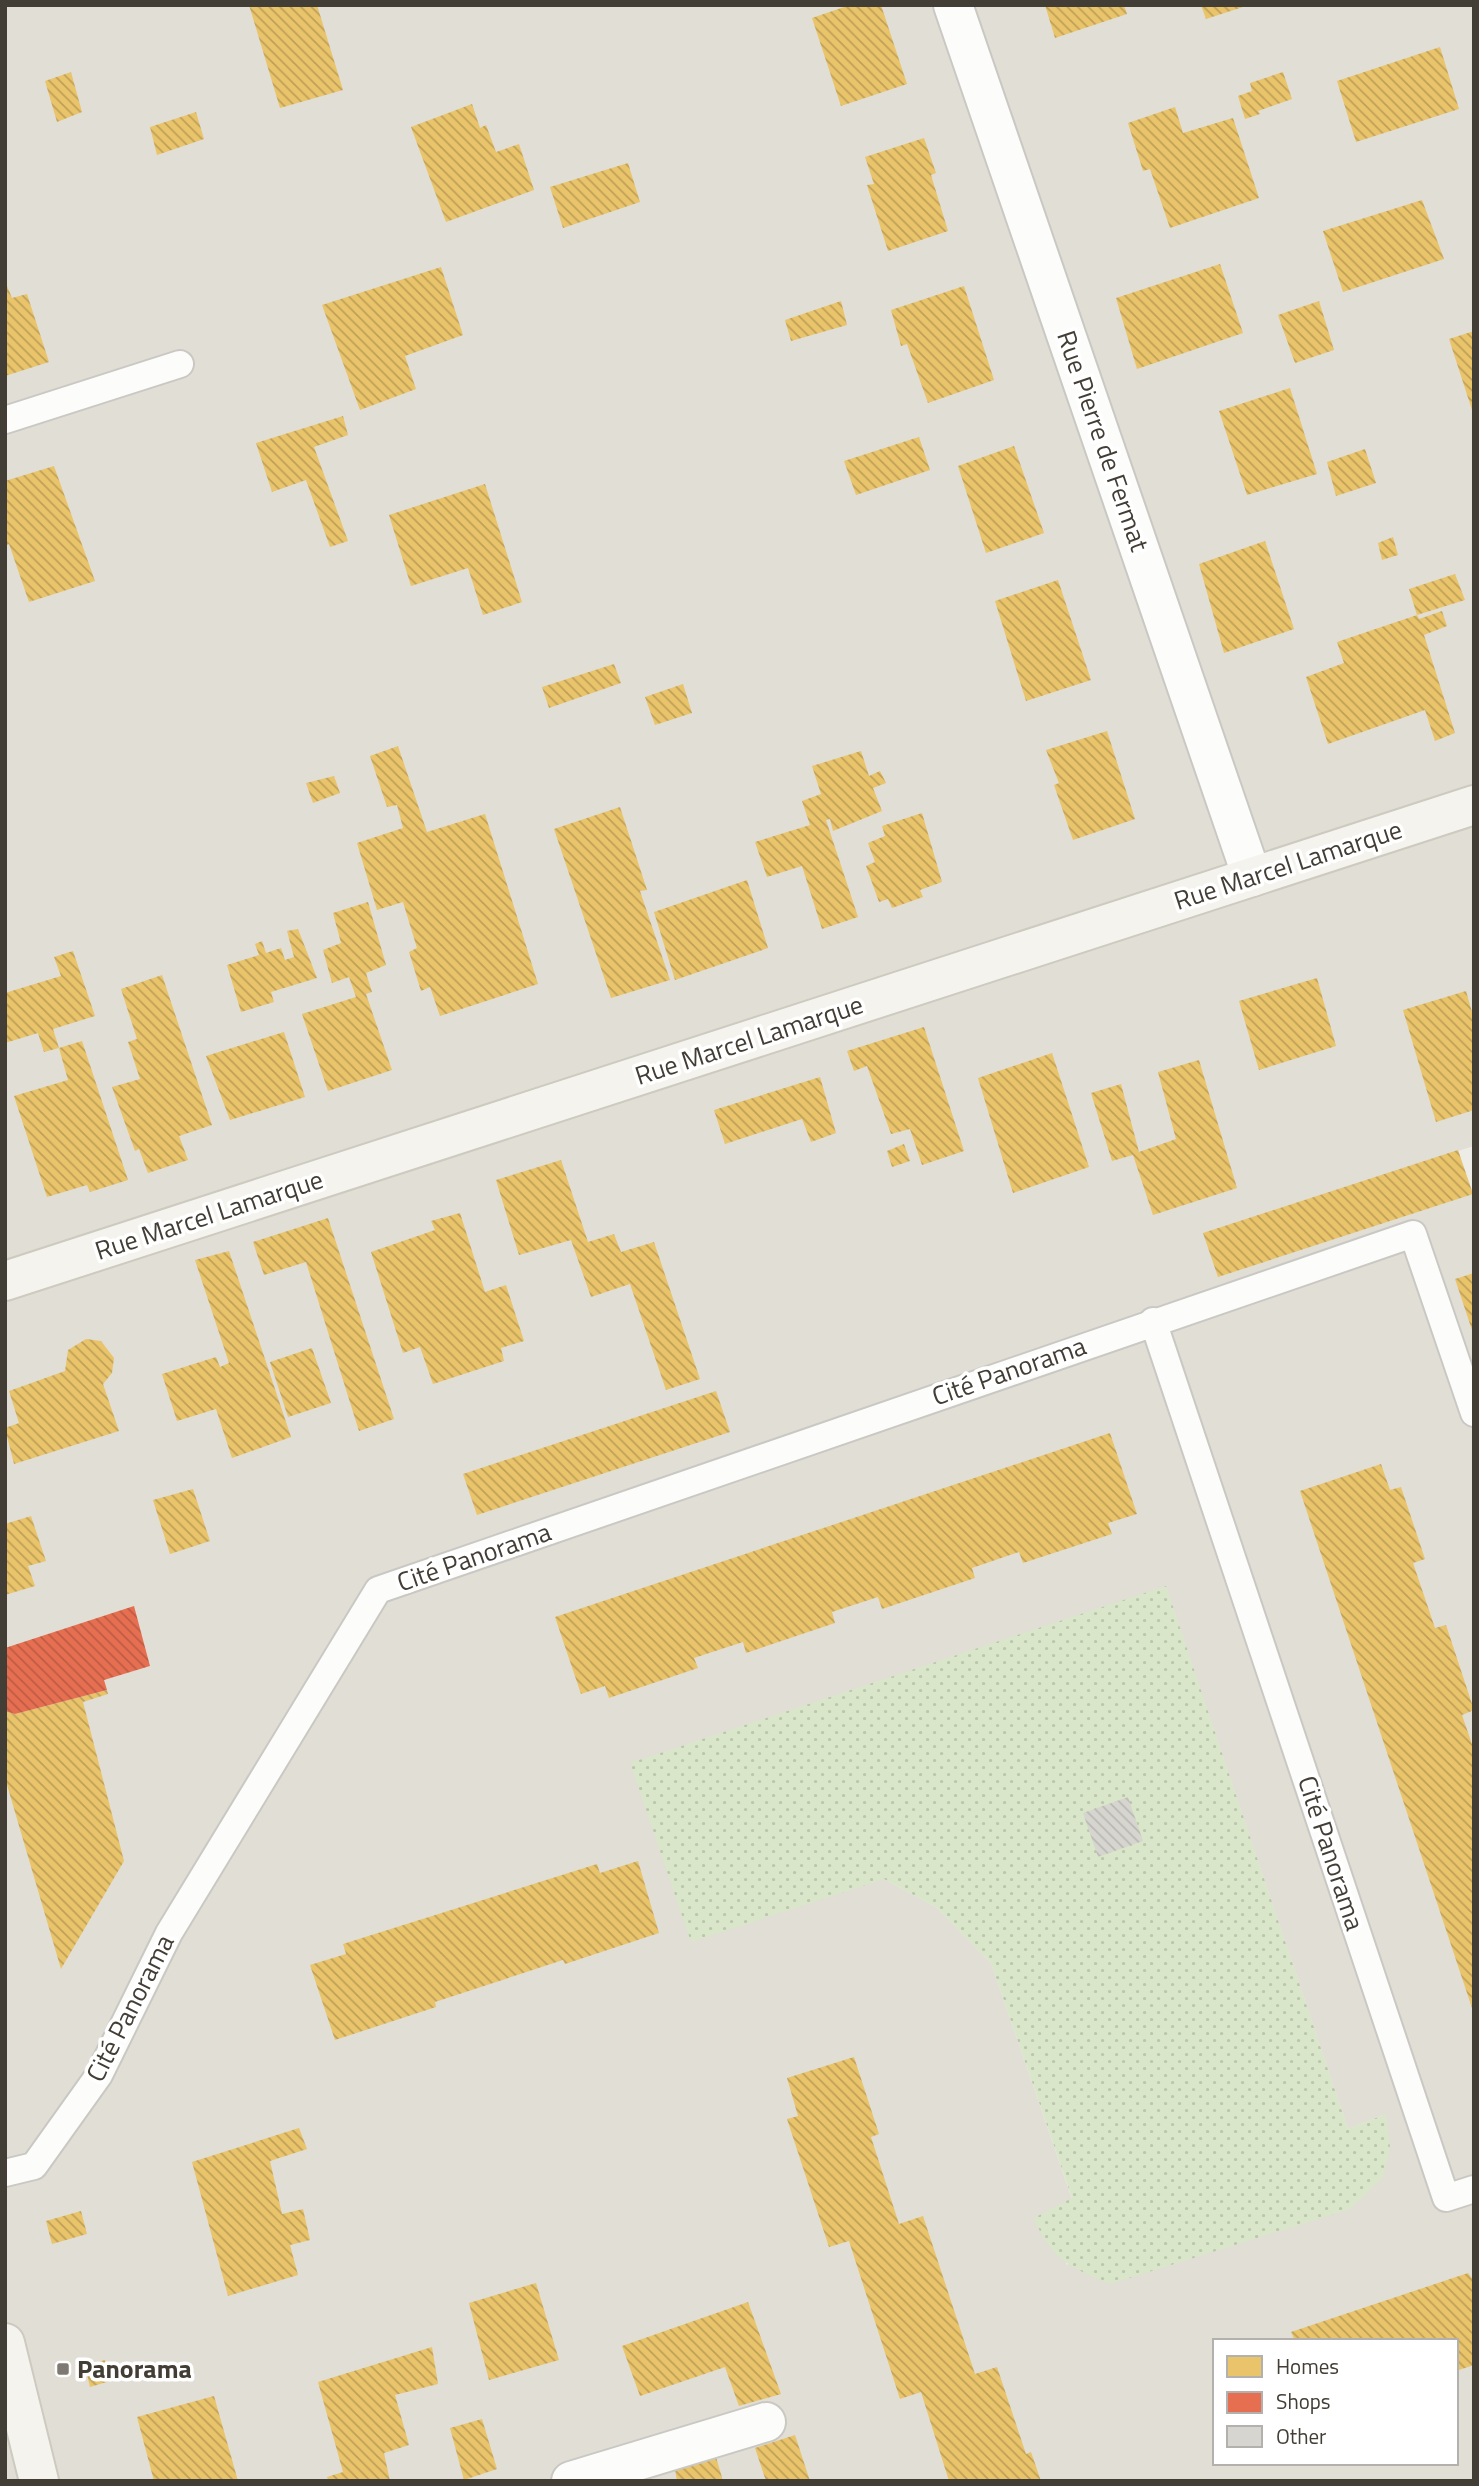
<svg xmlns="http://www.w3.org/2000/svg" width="1479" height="2486" font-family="'Titillium Web',sans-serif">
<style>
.residential{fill:#e1ded5;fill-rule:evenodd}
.grass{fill:url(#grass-dots)}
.homes{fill:url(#homes-back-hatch)}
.shops{fill:url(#shops-back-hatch)}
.building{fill:url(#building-back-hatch)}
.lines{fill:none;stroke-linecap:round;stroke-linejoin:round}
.lane-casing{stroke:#cac8c3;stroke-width:30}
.street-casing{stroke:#cac8c3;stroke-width:42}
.secondary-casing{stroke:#cdcac0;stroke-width:42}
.lane{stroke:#fcfcfb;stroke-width:26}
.street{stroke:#fcfcfb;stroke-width:38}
.secondary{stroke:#f5f3ee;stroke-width:38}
.poi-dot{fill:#7e7a73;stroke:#fff;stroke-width:2.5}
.labels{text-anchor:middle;stroke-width:7;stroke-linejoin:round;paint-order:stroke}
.street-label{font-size:26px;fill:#423d35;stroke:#fff}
.poi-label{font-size:26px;font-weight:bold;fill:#423d35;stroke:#fff;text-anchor:start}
</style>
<defs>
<pattern id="grass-dots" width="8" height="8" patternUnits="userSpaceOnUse" patternTransform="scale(1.75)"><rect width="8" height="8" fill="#d9e6c9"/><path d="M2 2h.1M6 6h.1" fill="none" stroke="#bbc6ad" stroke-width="1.8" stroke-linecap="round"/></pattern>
<pattern id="homes-back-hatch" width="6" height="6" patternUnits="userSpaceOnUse" patternTransform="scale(1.75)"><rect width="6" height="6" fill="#e9c46a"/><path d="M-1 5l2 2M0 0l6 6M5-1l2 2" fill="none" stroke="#bea058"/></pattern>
<pattern id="shops-back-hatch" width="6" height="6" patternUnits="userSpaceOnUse" patternTransform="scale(1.75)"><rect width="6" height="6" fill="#e76f51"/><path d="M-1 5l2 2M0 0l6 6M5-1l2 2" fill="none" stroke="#bd5c44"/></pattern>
<pattern id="building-back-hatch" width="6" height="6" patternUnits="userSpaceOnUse" patternTransform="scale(1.75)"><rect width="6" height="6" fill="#d7d5d0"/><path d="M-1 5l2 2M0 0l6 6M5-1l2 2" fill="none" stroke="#bab8b3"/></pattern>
</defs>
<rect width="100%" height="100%" fill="#edece7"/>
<path class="residential" d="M5 5H1474V1146L1458 1151 1474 1197V2481H5ZM1166 1587 1348 2129 1386 2114 1066 2265 1072 2199 991 1963 936 1907 884 1879ZM1215 2341H1456V2463H1215Z"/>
<path class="grass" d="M1166 1586 1348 2129 1386 2114 1390 2148 1383 2177 1350 2209 1110 2284C1070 2267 1051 2260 1034 2218L1072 2198 991 1963 936 1907 884 1879 691 1942 630 1763Z"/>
<g class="homes">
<path d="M249 5H317L343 90 280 108Z"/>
<path d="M850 5H881L907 84 841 106 812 18Z"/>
<path d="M1045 5H1124L1127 14 1055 38Z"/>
<path d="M1201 5H1246V6L1206 19Z"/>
<path d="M1440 47 1459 109 1356 142 1337 81Z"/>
<path d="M71 72 82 112 57 122 45 81Z"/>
<path d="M1283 72 1292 99 1258 111 1260 114 1245 119 1238 96 1252 91 1250 83Z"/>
<path d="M472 104 480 128 486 125 496 152 519 144 534 190 446 222 411 127Z"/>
<path d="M1175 107 1183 133 1233 118 1259 198 1170 228 1150 169 1143 171 1128 123Z"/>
<path d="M196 112 204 139 157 155 150 127Z"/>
<path d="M924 138 936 173 931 175 948 231 888 251 867 185 874 184 865 157Z"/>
<path d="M628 163 640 202 563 228 550 187Z"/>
<path d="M1422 200 1444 259 1343 292 1323 231Z"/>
<path d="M1220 264 1243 333 1137 369 1116 298Z"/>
<path d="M441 267 463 335 405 356 416 389 360 410 322 305Z"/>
<path d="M5 281 12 298 27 294 49 362 5 376Z"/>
<path d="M964 286 994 380 928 403 907 344 901 346 891 310Z"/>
<path d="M841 301 847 325 791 341 785 320Z"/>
<path d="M1319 301 1334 350 1295 363 1278 315Z"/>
<path d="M1474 331V413H1473L1449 339Z"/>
<path d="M1290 388 1317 474 1247 495 1219 411Z"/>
<path d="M343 416 348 435 314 447 348 541 330 547 306 480 272 492 256 443Z"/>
<path d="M919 437 930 470 856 495 844 461Z"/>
<path d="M1014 446 1044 533 986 553 958 466Z"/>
<path d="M1365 449 1376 483 1336 496 1327 462Z"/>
<path d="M54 466 95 581 29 602 9 544 5 546V481Z"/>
<path d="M485 484 522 602 483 615 468 568 411 586 389 515Z"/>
<path d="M1393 537 1398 555 1382 560 1378 543Z"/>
<path d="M1265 541 1294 629 1224 653 1199 564Z"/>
<path d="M1455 574 1465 600 1417 615 1409 589Z"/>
<path d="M1058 580 1091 680 1026 701 995 601Z"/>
<path d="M1442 611 1447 626 1424 635 1455 733 1435 741 1425 710 1328 744 1306 677 1344 663 1337 642 1417 615 1419 619Z"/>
<path d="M614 664 621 683 549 708 542 687Z"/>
<path d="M683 684 692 713 655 725 645 697Z"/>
<path d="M1107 731 1135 819 1073 840 1054 785 1059 783 1046 750Z"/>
<path d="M398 746 427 832 485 814 538 984 440 1016 430 987 421 991 409 952 417 948 403 902 377 910 357 843 403 828 397 805 387 807 370 756Z"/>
<path d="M861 751 869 776 880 771 886 783 873 788 882 811 833 831 830 819 826 820 858 917 822 929 802 866 767 877 755 842 810 825 802 801 821 794 812 766Z"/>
<path d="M334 776 340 793 313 803 306 783Z"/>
<path d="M620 807 647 890 640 891 670 980 611 998 554 829Z"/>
<path d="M922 813 942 882 920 890 923 897 892 908 888 899 879 902 866 866 875 862 868 843 885 836 882 826Z"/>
<path d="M747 880 768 948 675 980 654 912Z"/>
<path d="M368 902 386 965 366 973 372 992 366 994 392 1070 328 1091 302 1014 356 997 349 977 332 983 323 950 341 943 333 913Z"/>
<path d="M298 929 317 978 271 992 274 1002 241 1012 227 965 259 955 255 944 262 941 266 953 281 948 285 960 294 957 287 931Z"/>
<path d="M73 951 95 1016 53 1029 59 1048 44 1052 38 1033 5 1043V993L61 976 54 957Z"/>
<path d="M162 975 212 1125 179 1136 188 1160 148 1173 139 1149 135 1151 112 1087 140 1079 128 1042 137 1039 121 989Z"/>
<path d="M1317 978 1336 1046 1259 1070 1239 1001Z"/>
<path d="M1466 991 1474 1019V1110L1436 1122 1403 1010Z"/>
<path d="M924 1027 964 1151 922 1165 910 1129 891 1134 867 1066 854 1071 847 1051Z"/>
<path d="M284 1032 305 1097 230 1120 206 1056Z"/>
<path d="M82 1041 128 1180 90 1192 87 1185 47 1197 14 1096 68 1080 59 1048Z"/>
<path d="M1052 1053 1089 1167 1013 1193 978 1078Z"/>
<path d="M1199 1060 1237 1188 1153 1215 1133 1155 1112 1161 1091 1093 1121 1084 1139 1152 1176 1139 1158 1072Z"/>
<path d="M820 1077 836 1133 811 1142 802 1119 725 1144 714 1110Z"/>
<path d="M904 1144 910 1161 892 1167 887 1151Z"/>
<path d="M1458 1150 1473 1194 1218 1277 1203 1233Z"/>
<path d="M561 1160 588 1242 614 1234 621 1252 654 1242 700 1379 666 1390 630 1284 591 1297 571 1240 519 1255 496 1180Z"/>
<path d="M460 1213 485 1292 506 1285 524 1341 501 1348 504 1361 433 1384 420 1347 403 1353 371 1252 435 1230 431 1221Z"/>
<path d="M328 1218 394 1419 359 1431 306 1262 264 1275 253 1242Z"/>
<path d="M229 1251 291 1437 232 1458 216 1409 177 1421 162 1374 216 1357 220 1367 229 1363 195 1260Z"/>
<path d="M1474 1273V1333H1473L1455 1279Z"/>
<path d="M86 1339 101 1341 114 1358 112 1373 103 1384 119 1431 14 1464 5 1428 19 1423 9 1391 65 1371 68 1350Z"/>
<path d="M312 1348 331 1403 288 1417 270 1362Z"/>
<path d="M716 1391 730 1432 477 1515 463 1474Z"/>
<path d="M1110 1433 1137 1514 1108 1523 1112 1534 1023 1563 1019 1552 972 1568 975 1578 882 1609 878 1597 832 1612 835 1623 746 1653 743 1642 694 1658 698 1668 609 1698 605 1686 581 1694 555 1617Z"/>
<path d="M1381 1464 1390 1490 1401 1487 1425 1559 1413 1563 1435 1628 1446 1625 1474 1710 1462 1715 1474 1750V2014L1300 1491Z"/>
<path d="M193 1489 210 1541 170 1554 153 1500Z"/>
<path d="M31 1516 46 1561 28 1566 35 1586 5 1595V1524Z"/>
<path d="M107 1690 108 1694 83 1702 124 1861 61 1969 5 1778V1711L15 1714Z"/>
<path d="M638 1861 659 1933 565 1964 563 1960 435 2002 436 2007 335 2040 310 1965 346 1954 343 1944 597 1864 600 1873Z"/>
<path d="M854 2057 879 2134 871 2137 899 2224 923 2216 975 2374 997 2367 1026 2454 1031 2452 1041 2481H949L921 2392 900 2399 849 2241 829 2247 787 2119 798 2116 787 2078Z"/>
<path d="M299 2128 307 2149 270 2161 282 2214 303 2209 310 2240 290 2245 298 2275 228 2296 192 2162Z"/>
<path d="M81 2211 87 2234 52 2244 46 2221Z"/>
<path d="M1468 2273 1474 2281V2365L1456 2371V2341H1295L1291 2332Z"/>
<path d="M536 2283 559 2360 489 2380 469 2303Z"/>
<path d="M748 2302 781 2394 739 2406 725 2367 640 2396 622 2346Z"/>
<path d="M432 2347 438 2384 395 2395 409 2445 384 2453 390 2481H329L327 2477 343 2472 318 2382Z"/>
<path d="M105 2360 110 2381 90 2387 85 2366Z"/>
<path d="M214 2396 238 2481H154L137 2417Z"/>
<path d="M482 2419 497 2469 464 2480 450 2428Z"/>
<path d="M795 2435 810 2481H766L755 2448Z"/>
<path d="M716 2457 723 2481H677L675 2470Z"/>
</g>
<path class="shops" d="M134 1606 150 1666 104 1680 107 1690 15 1714 5 1711V1648Z"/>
<path class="building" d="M1128 1797 1143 1841 1098 1857 1083 1813Z"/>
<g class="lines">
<defs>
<g id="lane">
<path d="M5 420 180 364"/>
<path d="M1153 1321 1446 2198 1474 2189"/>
<path d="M5 2173 34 2166 99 2075 169 1933 378 1590 1413 1234 1474 1413"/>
</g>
<g id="street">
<path d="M953 5 1252 877"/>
<path d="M571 2481 766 2422"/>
</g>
<g id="secondary">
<path d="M5 1281 1474 805"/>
<path d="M5 2343 39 2481"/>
</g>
</defs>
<use href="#lane" class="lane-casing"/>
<use href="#street" class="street-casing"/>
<use href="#secondary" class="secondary-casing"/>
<use href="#lane" class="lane"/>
<use href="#street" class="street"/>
<use href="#secondary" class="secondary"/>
</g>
<rect class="poi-dot" x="56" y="2362" width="14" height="14" rx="3.5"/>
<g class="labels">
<g class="street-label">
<text transform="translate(1103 441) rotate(71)" y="9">Rue Pierre de Fermat</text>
<text transform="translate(1288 865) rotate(-18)" y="9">Rue Marcel Lamarque</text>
<text transform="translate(749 1040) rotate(-18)" y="9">Rue Marcel Lamarque</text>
<text transform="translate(209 1215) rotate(-18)" y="9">Rue Marcel Lamarque</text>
<text transform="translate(1009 1371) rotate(-19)" y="9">Cité Panorama</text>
<text transform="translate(474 1557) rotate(-19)" y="9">Cité Panorama</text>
<text transform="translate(1331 1853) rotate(72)" y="9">Cité Panorama</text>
<text transform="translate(130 2008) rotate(-63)" y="9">Cité Panorama</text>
</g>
<g class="poi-label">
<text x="77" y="2378">Panorama</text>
</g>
</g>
<rect width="1479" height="2486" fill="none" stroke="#423d35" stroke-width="14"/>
<rect x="1213" y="2339" width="245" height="126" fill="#ffffff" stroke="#b3b1ae" stroke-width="2"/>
<rect x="1227" y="2356" width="35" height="21" fill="#e9c46a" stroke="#b3b1ae" stroke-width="2"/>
<text x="1276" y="2374" font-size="21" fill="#423d35">Homes</text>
<rect x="1227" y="2392" width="35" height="21" fill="#e76f51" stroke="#b3b1ae" stroke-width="2"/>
<text x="1276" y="2409" font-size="21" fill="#423d35">Shops</text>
<rect x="1227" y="2426" width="35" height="21" fill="#d7d5d0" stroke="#b3b1ae" stroke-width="2"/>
<text x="1276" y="2444" font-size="21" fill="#423d35">Other</text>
</svg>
